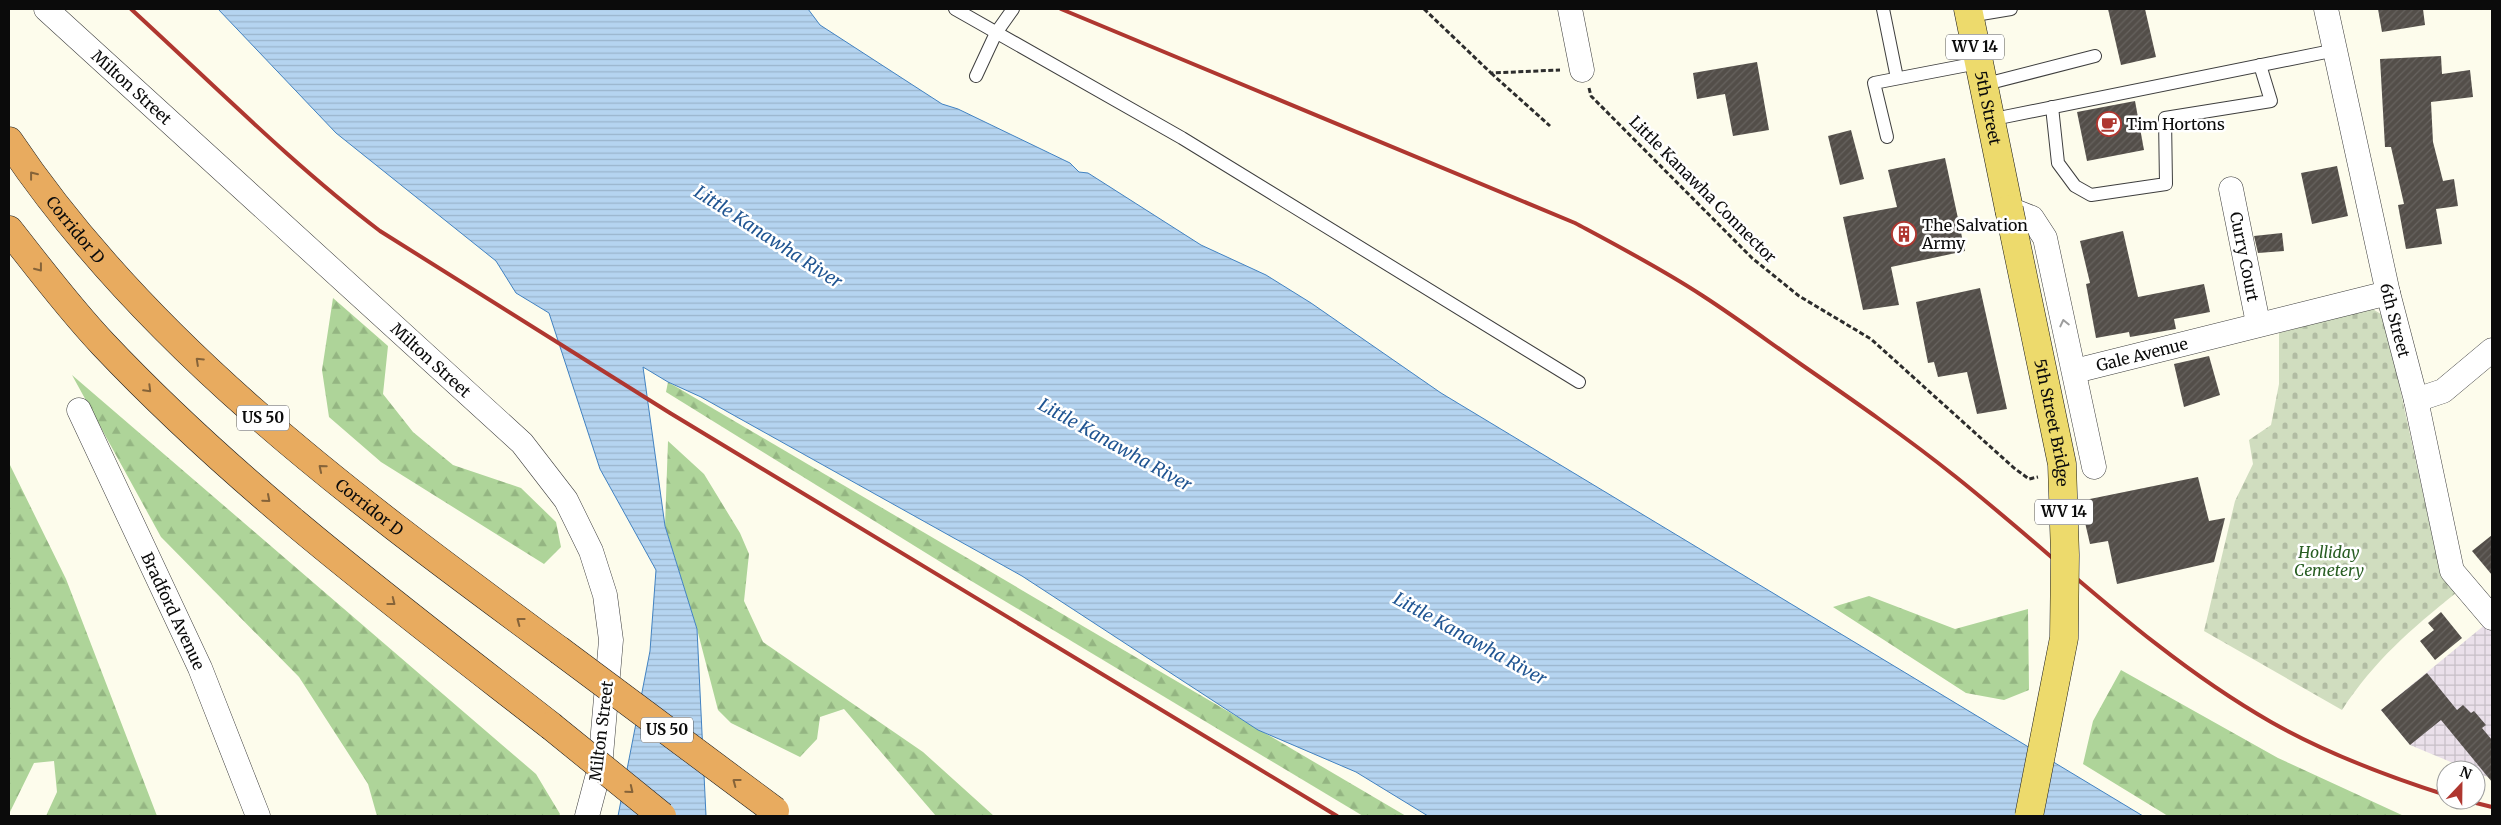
<svg xmlns="http://www.w3.org/2000/svg" width="2501" height="825" font-family="Merriweather,serif">
<style>
.industrial{fill:url(#industrial-grid)}
.forest{fill:url(#forest-firs)}
.cemetery{fill:url(#cemetery-stones)}
.water{fill:url(#water-rules);stroke:#4282c1}
.building{fill:url(#building-hatch)}
.lines{fill:none;stroke-linecap:round;stroke-linejoin:round}
.service-casing{stroke:#3e3e3e;stroke-width:14}
.minor-casing{stroke:#3e3e3e;stroke-width:25}
.primary-casing{stroke:#1c1c1c;stroke-width:29}
.motorway-casing{stroke:#1c1c1c;stroke-width:29}
.path{stroke:#2d2d2d;stroke-width:3;stroke-dasharray:5 2.5;stroke-linecap:butt}
.service{stroke:#fff;stroke-width:12}
.minor{stroke:#fff;stroke-width:24}
.primary{stroke:#edda6c;stroke-width:28}
.motorway{stroke:#e8ab5f;stroke-width:28}
.rail{stroke:#af3730;stroke-width:4}
.primary-bridge-casing{stroke:#1c1c1c;stroke-width:29;stroke-linecap:butt}
.motorway-bridge-casing{stroke:#1c1c1c;stroke-width:29;stroke-linecap:butt}
.primary-bridge{stroke:#edda6c;stroke-width:28}
.motorway-bridge{stroke:#e8ab5f;stroke-width:28}
.oneway{stroke:#856339}
.oneway2{stroke:#9d9d9d}
.labels{text-anchor:middle;stroke-width:5;stroke-linejoin:round;paint-order:stroke}
.shield{fill:#fff;stroke:#545454;stroke-width:1}
.shield-label{font-size:15px;font-weight:bold;fill:#0b0b0b}
.street-label{font-size:16px;fill:#0b0b0b;stroke:#fff}
.poi-label{font-size:16px;fill:#0b0b0b;stroke:#fff;text-anchor:start}
.park-label{font-size:16px;font-style:italic;fill:#285d22;stroke:#fff}
.water-label{font-size:18px;font-style:italic;fill:#205592;stroke:#fff}
</style>
<defs>
<pattern id="industrial-grid" width="8" height="8" patternUnits="userSpaceOnUse" patternTransform="scale(1.25)"><rect width="8" height="8" fill="#eae0ea"/><path d="M0 4h8M4 0v8" fill="none" stroke="#c7bfc7"/></pattern>
<pattern id="forest-firs" width="22" height="20" patternUnits="userSpaceOnUse" patternTransform="scale(1.25)"><rect width="22" height="20" fill="#aed499"/><path d="M5 1l3.5 6h-7zM16 11l3.5 6h-7z" fill="#94b582"/></pattern>
<pattern id="cemetery-stones" width="16" height="16" patternUnits="userSpaceOnUse" patternTransform="scale(1.25)"><rect width="16" height="16" fill="#d0ddbf"/><path d="M2 7V4a2 2 0 0 1 4 0v3zM10 15v-3a2 2 0 0 1 4 0v3z" fill="#b1bca3"/></pattern>
<pattern id="water-rules" width="6" height="5" patternUnits="userSpaceOnUse" patternTransform="scale(1.25)"><rect width="6" height="5" fill="#b5d4f0"/><path d="M0 2.5h6" fill="none" stroke="#9ab5cc"/></pattern>
<pattern id="building-hatch" width="6" height="6" patternUnits="userSpaceOnUse" patternTransform="scale(1.25)"><rect width="6" height="6" fill="#534e49"/><path d="M-1 1l2-2M0 6l6-6M5 7l2-2" fill="none" stroke="#67635f"/></pattern>
</defs>
<rect width="100%" height="100%" fill="#fdfcec"/>
<path class="industrial" d="M2492 619V779L2476 772V770H2470L2410 745 2381 710Z"/>
<g class="forest">
<path d="M333 298 388 346 383 394 413 432 453 465 521 488 556 522 561 547 544 564 381 462 329 417 322 370Z"/>
<path d="M72 375 536 774 560 814 559 816H377L368 784 299 677 161 537Z"/>
<path d="M668 382 1406 816H1363L968 579 666 392Z"/>
<path d="M668 441 704 474 740 533 749 554 744 601 763 642 923 752 994 816H936L844 709 820 717 817 739 800 757 731 723 718 710 697 629 665 526Z"/>
<path d="M9 463 66 579 157 816H46L57 792 54 761 34 763 9 814Z"/>
<path d="M1869 596 1955 629 2028 609 2029 690 2004 700 1966 693 1833 607Z"/>
<path d="M2121 670 2278 758 2404 816H2168L2083 764 2093 721Z"/>
</g>
<path class="cemetery" d="M2371 308 2384 316 2431 530 2444 574 2456 593C2410 630 2375 660 2342 710L2204 631 2235 501 2253 464 2249 440 2271 425 2279 384V333Z"/>
<path class="water" d="M218 9H808L820 25 942 104 958 109 1070 163 1079 172 1088 173 1201 245 1266 275 1311 303 1441 393 2143 816H1428L1356 772 1258 730 1022 576 701 397 668 382 643 367 665 526 697 629 706 816H618L650 651 656 570 600 469 549 313 516 293 496 261 336 133Z"/>
<g class="building">
<path d="M2108 9H2145L2156 57 2121 65Z"/>
<path d="M2378 9H2423L2425 25 2382 32Z"/>
<path d="M2441 56 2442 74 2470 70 2473 97 2431 102 2433 142 2443 181 2454 179 2458 206 2436 209 2442 244 2406 249 2398 205 2404 204 2391 147H2385L2380 59Z"/>
<path d="M1757 62 1769 130 1733 136 1725 94 1697 99 1693 73Z"/>
<path d="M2135 101 2144 150 2087 161 2077 112Z"/>
<path d="M1851 130 1864 179 1840 185 1828 136Z"/>
<path d="M1945 158 1965 251 1891 267 1899 305 1863 310 1843 217 1897 207 1888 170Z"/>
<path d="M2337 166 2348 216 2312 224 2301 173Z"/>
<path d="M2123 231 2138 297 2204 284 2210 312 2174 319 2176 329 2130 337 2129 332 2096 338 2086 284 2090 283 2080 241Z"/>
<path d="M2282 233 2284 251 2258 253 2254 236Z"/>
<path d="M1980 288 2007 409 1977 414 1967 372 1938 377 1934 362 1928 363 1916 302Z"/>
<path d="M2209 356 2220 395 2184 407 2174 364Z"/>
<path d="M2198 477 2209 521 2225 518 2214 562 2117 584 2108 541 2090 544 2080 501Z"/>
<path d="M2492 535V575L2472 551Z"/>
<path d="M2441 612 2462 638 2435 660 2420 641 2434 630 2428 623Z"/>
<path d="M2427 673 2457 710 2463 705 2471 713 2474 711 2486 725 2482 728 2492 740V782L2441 720 2410 745 2381 710Z"/>
</g>
<g class="lines">
<defs>
<g id="service">
<path d="M955 9 1182 138 1579 382"/>
<path d="M1883 9 1897 78"/>
<path d="M1969 16 2011 9"/>
<path d="M976 76 996 33 1013 9"/>
<path d="M1982 85 2095 56"/>
<path d="M2052 107 2058 163 2075 186 2091 195 2166 184 2165 118 2271 101 2260 65"/>
<path d="M1989 120 2336 50"/>
<path d="M1887 137 1874 83 1978 63"/>
</g>
<g id="minor">
<path id="s1" d="M46 9 522 443 566 500 591 551 605 595 611 640 600 767 587 816"/>
<path d="M1570 9 1582 70"/>
<path id="s2" d="M2326 9 2388 293 2416 400 2452 571 2492 618"/>
<path id="s3" d="M2231 189 2258 323"/>
<path d="M2009 209 2032 218 2045 238 2094 467"/>
<path id="s4" d="M2075 371 2388 293"/>
<path d="M2416 400 2443 391 2492 350"/>
<path id="s5" d="M79 410 200 668 258 816"/>
</g>
<g id="primary">
<path id="s6" d="M1968 9 2009 209"/>
</g>
<g id="motorway">
<path id="s7" d="M9 141C149 350 359 502 559 650"/>
<path d="M9 230C39 268 69 308 103 344 238 487 396 605 551 726"/>
</g>
</defs>
<use href="#service" class="service-casing"/>
<use href="#minor" class="minor-casing"/>
<use href="#primary" class="primary-casing"/>
<use href="#motorway" class="motorway-casing"/>
<g class="path">
<path d="M1424 9 1491 73 1560 70"/>
<path d="M1491 73 1550 126"/>
<path d="M1589 88 1591 96 1752 258 1799 296 1871 339 2014 468 2029 479 2038 477"/>
</g>
<use href="#service" class="service"/>
<use href="#minor" class="minor"/>
<use href="#primary" class="primary"/>
<use href="#motorway" class="motorway"/>
<g class="rail">
<path d="M131 9C213 84 292 164 380 231L670 413 1337 816"/>
<path d="M1061 9 1575 223C1618 246 1662 269 1703 296 1737 318 1769 342 1802 365 1854 401 1906 437 1956 477 2060 560 2155 656 2271 722 2326 753 2386 776 2446 795"/>
<path d="M2464 800 2492 807"/>
</g>
<defs>
<g id="primary-bridge">
<path id="s8" d="M2009 209 2062 464 2065 555 2064 638 2029 816"/>
</g>
<g id="motorway-bridge">
<path d="M559 650 775 811"/>
<path d="M551 726 662 816"/>
</g>
</defs>
<use href="#primary-bridge" class="primary-bridge-casing"/>
<use href="#motorway-bridge" class="motorway-bridge-casing"/>
<use href="#primary-bridge" class="primary-bridge"/>
<use href="#motorway-bridge" class="motorway-bridge"/>
</g>
<defs><path id="oneway-chevron" d="M-2-3.5L2.5 0L-2 3.5" fill="none" stroke-width="1.6" stroke-linecap="round" stroke-linejoin="round" transform="scale(1.25)"/></defs>
<g class="oneway">
<use href="#oneway-chevron" transform="translate(33 175) rotate(-128)"/>
<use href="#oneway-chevron" transform="translate(39 268) rotate(52)"/>
<use href="#oneway-chevron" transform="translate(199 361) rotate(-137)"/>
<use href="#oneway-chevron" transform="translate(148 389) rotate(45)"/>
<use href="#oneway-chevron" transform="translate(322 468) rotate(-140)"/>
<use href="#oneway-chevron" transform="translate(267 499) rotate(41)"/>
<use href="#oneway-chevron" transform="translate(392 602) rotate(38)"/>
<use href="#oneway-chevron" transform="translate(520 621) rotate(-143)"/>
<use href="#oneway-chevron" transform="translate(736 782) rotate(-143)"/>
<use href="#oneway-chevron" transform="translate(630 790) rotate(39)"/>
</g>
<use class="oneway2" href="#oneway-chevron" transform="translate(2064 323) rotate(-103)"/>
<defs>
<symbol id="cafe-ring" viewBox="-11 -11 22 22"><circle r="9.5" fill="#fff" stroke="#af3730" stroke-width="1.5"/><path d="M-5.5-4.5H6V0H3Q3 3.5 0 3.5H-2.5Q-5.5 3.5-5.5 0ZM3-3.2v2h1.7v-2ZM-6 4.5H4V6H-6Z" fill="#af3730"/></symbol>
<symbol id="building-ring" viewBox="-11 -11 22 22"><circle r="9.5" fill="#fff" stroke="#af3730" stroke-width="1.5"/><path d="M-4-6H4V6H1V3H-1V6H-4ZM-2.5-4.3h1.7v1.8h-1.7ZM.8-4.3h1.7v1.8H.8ZM-2.5-1h1.7V.8h-1.7ZM.8-1h1.7V.8H.8Z" fill="#af3730"/></symbol>
</defs>
<g fill-rule="evenodd">
<use href="#cafe-ring" x="2095" y="110" width="28" height="28"/>
<use href="#building-ring" x="1890" y="220" width="28" height="28"/>
</g>
<g class="labels">
<g class="shield">
<rect x="1946" y="34.5" width="58" height="25" rx="4"/>
<rect x="237" y="405.5" width="52" height="25" rx="4"/>
<rect x="2035" y="499.5" width="58" height="25" rx="4"/>
<rect x="641" y="717.5" width="52" height="25" rx="4"/>
</g>
<g class="shield-label">
<text x="1975" y="52">WV 14</text>
<text x="263" y="423">US 50</text>
<text x="2064" y="517">WV 14</text>
<text x="667" y="735">US 50</text>
</g>
<g class="street-label">
<text dy="6" stroke="none"><textPath href="#s1" startOffset="116">Milton Street</textPath></text>
<text dy="6" stroke="none"><textPath href="#s6" startOffset="101">5th Street</textPath></text>
<text transform="translate(1703 189) rotate(45)" y="6">Little Kanawha Connector</text>
<text dy="6" stroke="none"><textPath href="#s7" startOffset="111">Corridor D</textPath></text>
<text dy="6" stroke="none"><textPath href="#s3" startOffset="69">Curry Court</textPath></text>
<text dy="6" stroke="none"><textPath href="#s2" startOffset="319">6th Street</textPath></text>
<text dy="6" stroke="none"><textPath href="#s4" startOffset="69">Gale Avenue</textPath></text>
<text dy="6" stroke="none"><textPath href="#s1" startOffset="521">Milton Street</textPath></text>
<text dy="6" stroke="none"><textPath href="#s8" startOffset="218">5th Street Bridge</textPath></text>
<text dy="6" stroke="none"><textPath href="#s7" startOffset="516">Corridor D</textPath></text>
<text dy="6" stroke="none"><textPath href="#s5" startOffset="222">Bradford Avenue</textPath></text>
<text transform="translate(601 731) rotate(-83)" y="6">Milton Street</text>
</g>
<g class="poi-label">
<text x="2126" y="130">Tim Hortons</text>
<text x="1922" y="231">The Salvation<tspan x="1922" dy="18">Army</tspan></text>
</g>
<g class="park-label">
<text x="2329" y="558">Holliday<tspan x="2329" dy="18">Cemetery</tspan></text>
</g>
<g class="water-label">
<text transform="translate(768 237) rotate(33)" y="6">Little Kanawha River</text>
<text transform="translate(1115 445) rotate(29)" y="6">Little Kanawha River</text>
<text transform="translate(1470 639) rotate(29)" y="6">Little Kanawha River</text>
</g>
</g>
<rect width="2501" height="825" fill="none" stroke="#0b0b0b" stroke-width="20"/>
<g transform="translate(2461 785) rotate(22)"><circle r="24" fill="#ffffff" stroke="#9d9d9d"/>
<path d="M0-4L9 19L0 12L-9 19Z" fill="#af3730"/>
<text y="-8" font-size="14" font-weight="bold" text-anchor="middle" fill="#0b0b0b">N</text>
</g>
</svg>
